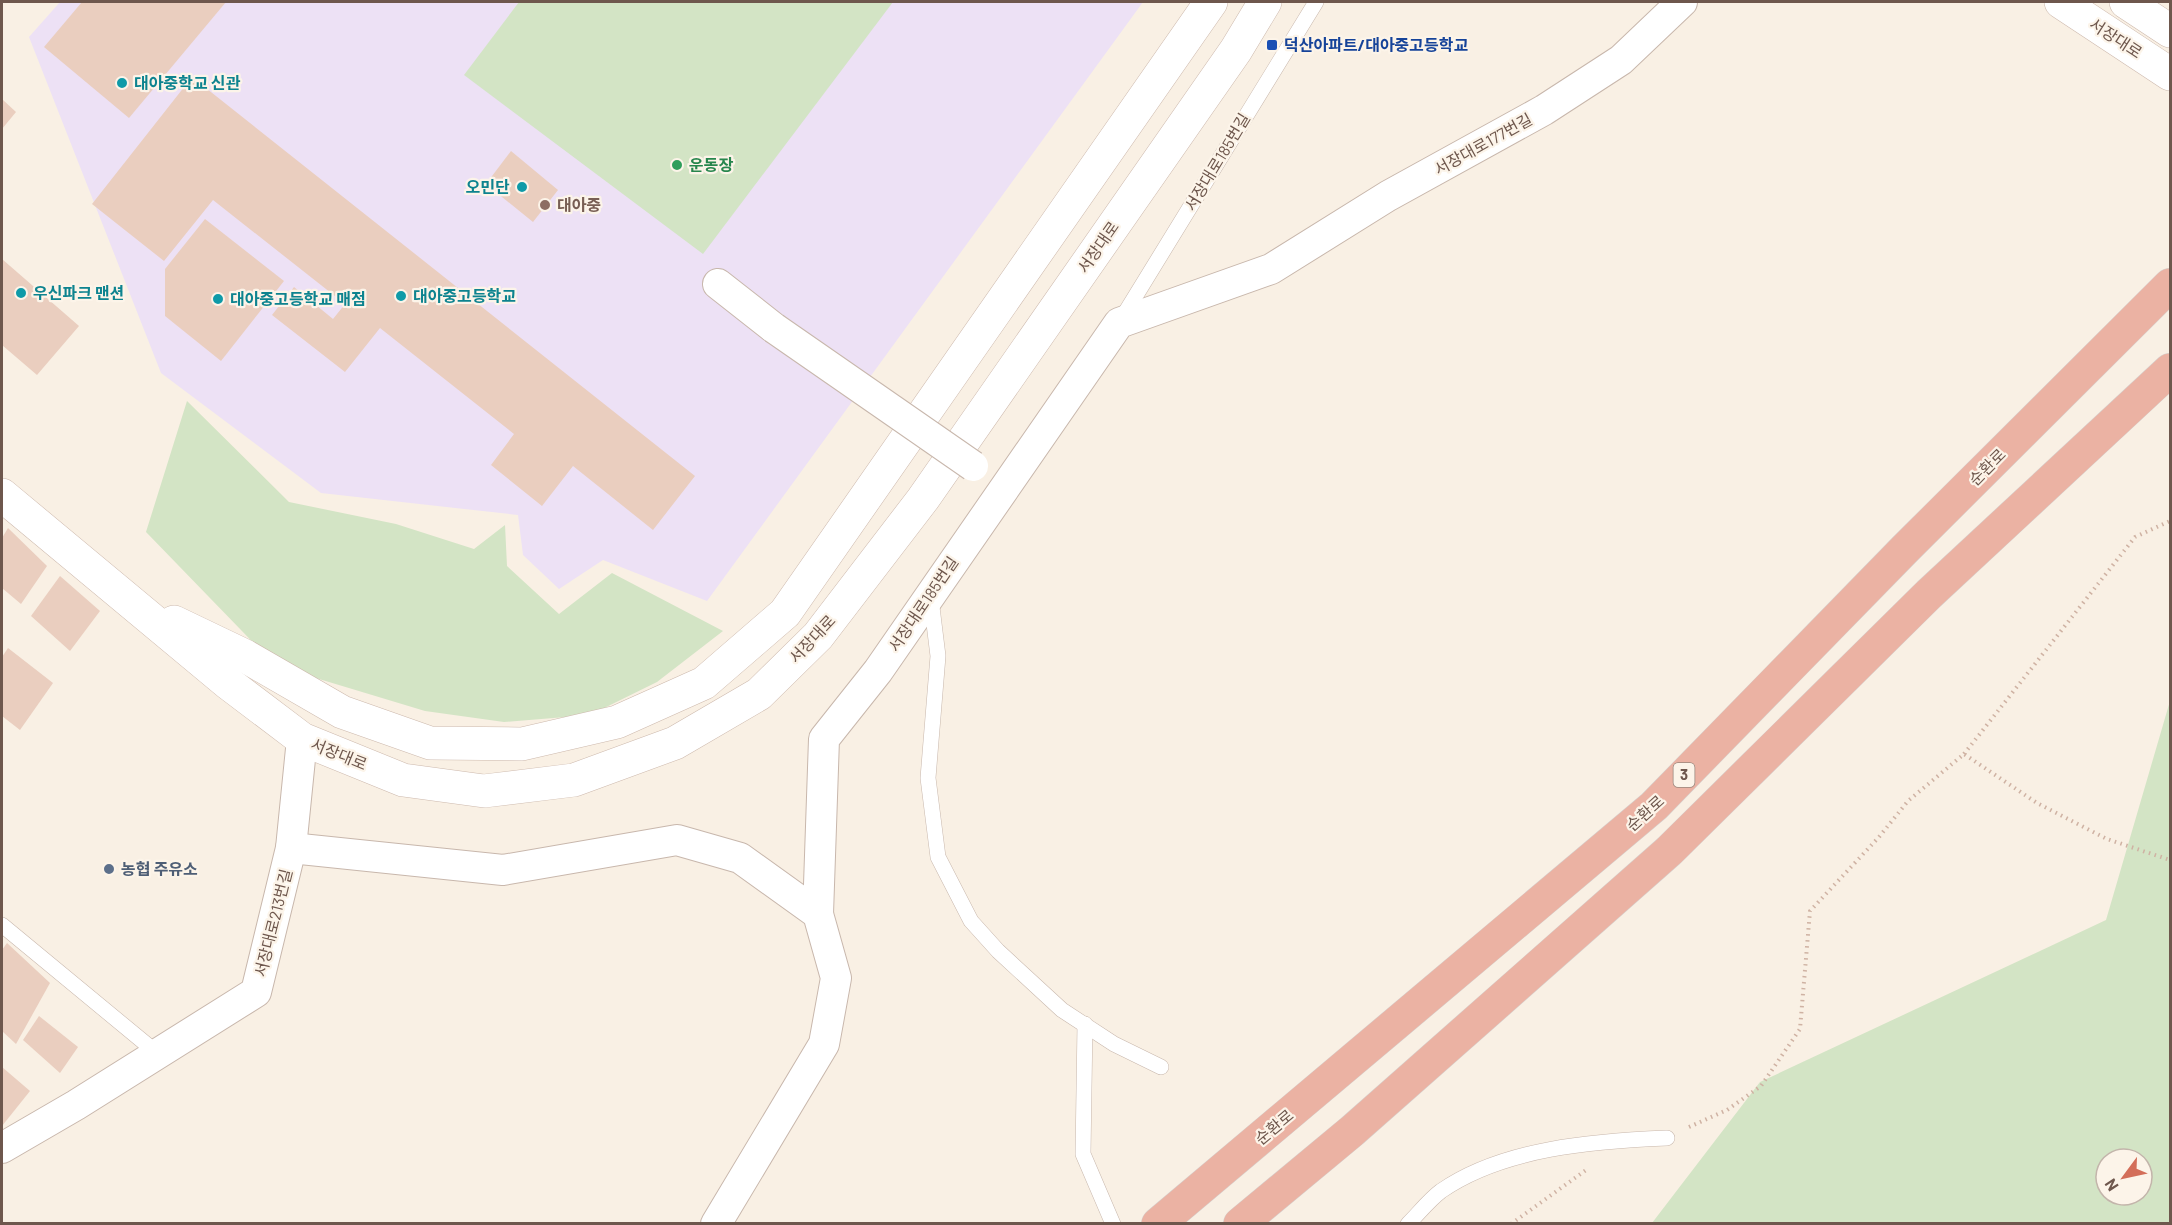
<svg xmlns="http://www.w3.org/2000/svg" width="2172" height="1225" font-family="Barlow,'Noto Sans KR',sans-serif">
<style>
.education{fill:#ede1f5}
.green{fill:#d3e4c5;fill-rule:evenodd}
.building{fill:#eacebf}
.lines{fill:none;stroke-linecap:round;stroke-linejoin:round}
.lane-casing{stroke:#c8b7ac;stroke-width:16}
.street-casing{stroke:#c8b7ac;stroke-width:32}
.secondary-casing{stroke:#cdb9ad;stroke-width:34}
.highway-casing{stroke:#d6d0cd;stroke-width:34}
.path{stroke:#cfb2a3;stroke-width:4;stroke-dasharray:1.5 4.5;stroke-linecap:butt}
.lane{stroke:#fff;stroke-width:15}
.street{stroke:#fff;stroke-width:30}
.secondary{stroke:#fff;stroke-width:33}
.highway{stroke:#ebb2a3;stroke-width:33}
.street-bridge-casing{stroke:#c8b7ac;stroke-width:32;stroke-linecap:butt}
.street-bridge{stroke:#fff;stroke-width:30}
.transit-dot{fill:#1a4fb4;stroke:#fcf4e9;stroke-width:2}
.culture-dot{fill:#0f9aa8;stroke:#fcf4e9;stroke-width:2}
.leisure-dot{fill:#2e9e5b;stroke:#fcf4e9;stroke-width:2}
.education-dot{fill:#8d6e63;stroke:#fcf4e9;stroke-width:2}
.service-dot{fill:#5c6f8a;stroke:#fcf4e9;stroke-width:2}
.labels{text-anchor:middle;stroke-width:4.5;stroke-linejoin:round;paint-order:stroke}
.shield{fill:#fcf4e9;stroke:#99867c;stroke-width:1.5}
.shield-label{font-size:15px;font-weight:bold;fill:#6e574d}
.street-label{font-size:16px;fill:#6e574d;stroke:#fcf4e9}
.transit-label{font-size:16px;font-weight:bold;fill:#164399;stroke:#fcf4e9;text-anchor:start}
.culture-label{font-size:16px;font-weight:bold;fill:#0d838f;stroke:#fcf4e9;text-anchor:start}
.leisure-label{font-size:16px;font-weight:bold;fill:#27864d;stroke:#fcf4e9;text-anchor:start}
.education-label{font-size:16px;font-weight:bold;fill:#785e54;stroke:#fcf4e9;text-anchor:start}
.service-label{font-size:16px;font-weight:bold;fill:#4e5e75;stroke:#fcf4e9;text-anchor:start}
</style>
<rect width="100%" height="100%" fill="#f9f0e4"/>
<path class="education" d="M60 2H1143L707 601 603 560 559 589 523 555 518 515 321 493 161 373 29 37Z"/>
<g class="green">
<path d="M519 2H893L703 254 464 75Z"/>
<path d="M187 401 289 502 396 524 474 549 505 525 507 566 559 614 612 573 723 631 657 682 590 715 504 722 425 711 276 666 146 532Z"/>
<path d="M2170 701V1223H1652L1760 1082 2106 920ZM2106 1159H2142V1195H2106Z"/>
</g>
<g class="building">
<path d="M82 2H226L129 118 44 47Z"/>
<path d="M192 77 695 476 653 530 573 466 542 506 491 465 514 434 380 328 345 372 272 315 294 287 333 319 345 304 213 200 164 261 92 204Z"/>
<path d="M2 99 16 112 2 129Z"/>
<path d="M511 151 558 190 533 222 486 184Z"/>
<path d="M205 219 284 281 221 361 165 316V269Z"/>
<path d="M2 259 79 326 37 375 2 345Z"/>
<path d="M8 528 47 566 21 604 2 588V538Z"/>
<path d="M60 576 100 611 70 651 31 616Z"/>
<path d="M8 648 53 683 20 730 2 716V657Z"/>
<path d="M7 943 50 983 16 1044 2 1031V950Z"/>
<path d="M39 1016 78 1047 60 1073 23 1040Z"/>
<path d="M2 1067 30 1091 2 1126Z"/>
</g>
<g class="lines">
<defs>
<g id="lane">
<path d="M1122 318 1316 2"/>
<path d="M931 599 938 656 928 778 938 857 971 921 998 951 1062 1010 1114 1044 1161 1067"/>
<path d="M2 925 157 1053"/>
<path d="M1085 1024 1083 1154 1113 1224"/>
<path d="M1408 1224C1419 1213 1429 1200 1441 1191 1503 1148 1594 1141 1667 1138"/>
</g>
<g id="street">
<path d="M718 284 774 328"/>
<path d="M291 848 503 870 677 840 740 858 818 914 836 978 824 1044 716 1224"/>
<path d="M818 914 824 739 878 671 1119 323 1271 269 1388 196 1544 110 1621 60 1682 2"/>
<path d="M2 1148 76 1105 256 992 291 848 302 739"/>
</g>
<g id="secondary">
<path d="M2061 2 2170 74"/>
<path d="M2126 2 2170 31"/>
<path d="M2 495 228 683 302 739 403 780 484 791 574 780 675 743 759 694 818 636 923 499 1236 50 1265 2"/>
<path d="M174 622 245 656 342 712 430 743 522 744 617 722 704 683 785 613 1211 2"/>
</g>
<g id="highway">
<path d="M1158 1224 1654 806 1905 549 2170 285"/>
<path d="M1240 1224 1352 1131 1669 851 1929 594 2170 370"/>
</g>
</defs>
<use href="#lane" class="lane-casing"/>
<use href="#street" class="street-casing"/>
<use href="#secondary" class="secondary-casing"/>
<use href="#highway" class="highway-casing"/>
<g class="path">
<path d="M1964 754 2135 537 2170 521"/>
<path d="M1689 1127 1727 1110 1761 1086 1800 1029 1810 911 1879 837 1908 801 1964 754 2037 803 2107 839 2170 860"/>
<path d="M1511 1224 1586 1170"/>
</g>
<use href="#lane" class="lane"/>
<use href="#street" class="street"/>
<use href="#secondary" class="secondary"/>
<use href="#highway" class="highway"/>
<defs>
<path id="street-bridge" d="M774 328 973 466"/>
</defs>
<use href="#street-bridge" class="street-bridge-casing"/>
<use href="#street-bridge" class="street-bridge"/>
</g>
<rect class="transit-dot" x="1266" y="39" width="12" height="12" rx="3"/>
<g class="culture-dot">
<circle cx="122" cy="83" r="6"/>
<circle cx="522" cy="187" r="6"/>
<circle cx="21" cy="293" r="6"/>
<circle cx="401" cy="296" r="6"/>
<circle cx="218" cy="299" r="6"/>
</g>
<circle class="leisure-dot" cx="677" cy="165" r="6"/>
<circle class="education-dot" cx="545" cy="205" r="6"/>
<circle class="service-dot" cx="109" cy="869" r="6"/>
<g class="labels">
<rect class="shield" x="1673.5" y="763" width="21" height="24" rx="4.5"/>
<g class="shield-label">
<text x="1684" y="780">3</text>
</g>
<g class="street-label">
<text transform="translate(2116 38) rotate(33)" y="6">서장대로</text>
<text transform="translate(1483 144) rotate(-29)" y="6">서장대로177번길</text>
<text transform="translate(1217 162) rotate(-59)" y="6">서장대로185번길</text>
<text transform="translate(1098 247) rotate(-55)" y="6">서장대로</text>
<text transform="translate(1987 467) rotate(-45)" y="6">순환로</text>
<text transform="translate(923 604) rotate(-56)" y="6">서장대로185번길</text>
<text transform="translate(812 639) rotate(-47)" y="6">서장대로</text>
<text transform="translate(339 754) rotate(22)" y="6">서장대로</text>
<text transform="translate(1645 813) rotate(-42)" y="6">순환로</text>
<text transform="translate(273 923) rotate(-76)" y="6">서장대로213번길</text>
<text transform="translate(1274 1127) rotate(-40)" y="6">순환로</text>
</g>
<g class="transit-label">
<text x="1284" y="51">덕산아파트/대아중고등학교</text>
</g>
<g class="culture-label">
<text x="134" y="89">대아중학교 신관</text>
<text x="510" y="193" text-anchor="end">오민단</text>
<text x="33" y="299">우신파크 맨션</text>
<text x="413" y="302">대아중고등학교</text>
<text x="230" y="305">대아중고등학교 매점</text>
</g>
<g class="leisure-label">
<text x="689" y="171">운동장</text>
</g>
<g class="education-label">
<text x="557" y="211">대아중</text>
</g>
<g class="service-label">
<text x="121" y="875">농협 주유소</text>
</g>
</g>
<rect width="2172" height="1225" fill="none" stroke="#6e574d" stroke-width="6"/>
<g transform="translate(2124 1177) rotate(237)"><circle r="28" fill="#fcf4e9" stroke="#c3b5ab" stroke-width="1.5"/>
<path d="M0-4.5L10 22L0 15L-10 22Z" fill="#d36e59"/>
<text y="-9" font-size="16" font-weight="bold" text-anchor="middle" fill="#6e574d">N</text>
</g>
</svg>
